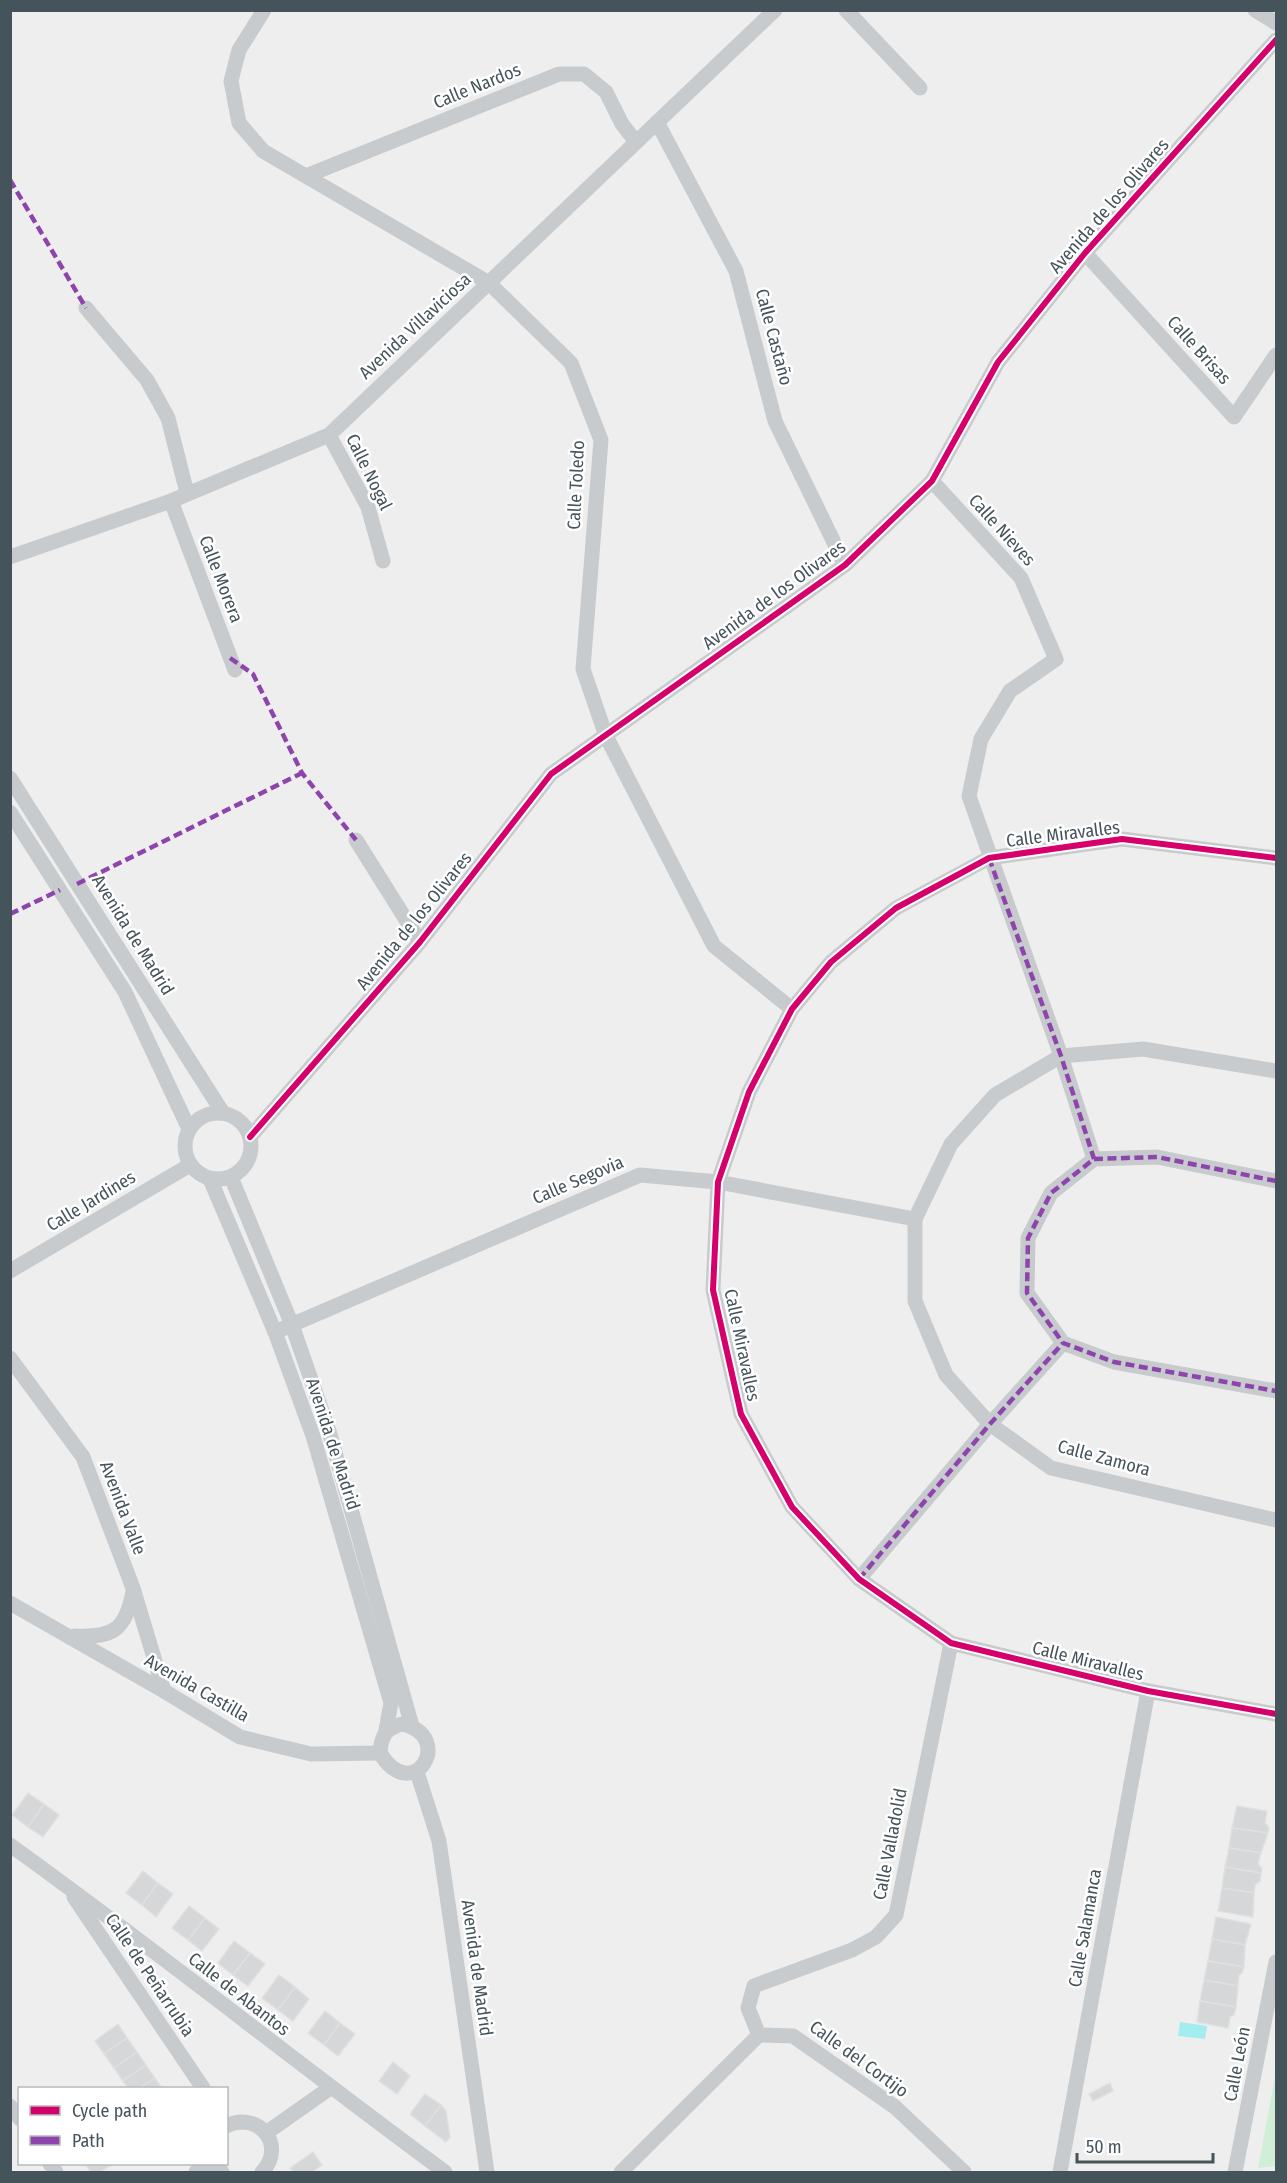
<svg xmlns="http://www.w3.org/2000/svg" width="1287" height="2183" font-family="'Fira Sans Condensed',sans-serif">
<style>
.green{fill:#d1efd7}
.water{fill:#a3edef}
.building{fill:#d6d7d8;stroke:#e0e0e1;stroke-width:1.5}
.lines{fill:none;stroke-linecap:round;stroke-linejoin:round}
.street{stroke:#c8cbcd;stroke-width:15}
.quiet{stroke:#8e44ad;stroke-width:4.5;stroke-dasharray:9 4.5;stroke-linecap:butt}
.cycleway-casing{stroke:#fff;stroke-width:10}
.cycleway{stroke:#d6006c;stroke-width:6}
.labels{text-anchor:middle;stroke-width:5;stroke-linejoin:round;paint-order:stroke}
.street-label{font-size:18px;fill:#45545b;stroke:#fff}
</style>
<rect width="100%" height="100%" fill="#efeeee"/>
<path class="green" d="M1276 2071V2166L1258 2168Z"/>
<path class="water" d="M1180 2022 1207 2026 1205 2039 1178 2036Z"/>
<g class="building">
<path d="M28 1793 44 1804 28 1827 12 1815Z"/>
<path d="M44 1804 59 1815 43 1837 28 1827Z"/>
<path d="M1237 1806 1267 1811 1265 1823 1269 1828 1268 1833 1232 1828Z"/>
<path d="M1232 1828 1268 1833 1261 1853 1229 1848Z"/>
<path d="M1229 1848 1261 1853 1258 1864 1262 1868 1261 1873 1225 1867Z"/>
<path d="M1225 1867 1261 1873 1260 1881 1255 1885 1254 1893 1222 1888Z"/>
<path d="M143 1871 158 1883 142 1905 126 1893Z"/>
<path d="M158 1883 173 1894 156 1917 142 1905Z"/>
<path d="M1222 1888 1254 1893 1253 1917 1218 1911Z"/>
<path d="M189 1906 205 1918 188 1940 172 1928Z"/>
<path d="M1216 1917 1251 1924 1245 1945 1212 1939Z"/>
<path d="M205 1918 219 1929 202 1951 188 1940Z"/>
<path d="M1212 1939 1245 1945 1244 1967 1208 1961Z"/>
<path d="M234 1941 250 1953 233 1975 218 1963Z"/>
<path d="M250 1953 265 1964 248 1986 233 1975Z"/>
<path d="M1208 1961 1244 1967 1242 1973 1239 1975 1238 1986 1204 1980Z"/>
<path d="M279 1975 295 1987 278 2010 262 1998Z"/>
<path d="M1204 1980 1238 1986 1236 2007 1200 2001Z"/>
<path d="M295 1987 309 1999 293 2021 278 2010Z"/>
<path d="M1200 2001 1236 2007 1234 2015 1230 2017 1228 2028 1197 2022Z"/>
<path d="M325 2011 340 2023 324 2045 308 2033Z"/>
<path d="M340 2023 355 2034 338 2056 324 2045Z"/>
<path d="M118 2024 127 2038 104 2054 95 2041Z"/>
<path d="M127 2038 137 2052 114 2068 104 2054Z"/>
<path d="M137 2052 146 2065 123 2081 114 2068Z"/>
<path d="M393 2062 410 2076 397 2094 379 2081Z"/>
<path d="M146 2065 155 2078 140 2088H128L123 2081Z"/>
<path d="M155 2078 162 2088H140Z"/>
<path d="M1110 2083 1113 2091 1093 2101 1089 2094Z"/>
<path d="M425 2094 441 2105 425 2126 410 2114Z"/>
<path d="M441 2105 446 2111 450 2137 446 2142 425 2126Z"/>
<path d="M313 2152 322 2165 312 2172H294L290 2168Z"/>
<path d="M85 2164H113L100 2172H91Z"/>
</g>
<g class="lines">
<g class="street">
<path d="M264 10 239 50 231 81 239 123 263 151 489 283 571 363 601 440 583 669 606 736 714 946 792 1009"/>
<path d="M846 10 920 88"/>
<path d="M1255 10 1276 23"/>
<path d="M657 122 736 271 775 421 845 565"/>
<path d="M306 176 559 74H584L606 92 622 124 636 142"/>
<path d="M1085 253 1234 417 1276 355"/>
<path d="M86 308 147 380 168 418 187 493"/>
<path d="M329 435 368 507 383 561"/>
<path d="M932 481 1021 578 1056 659 1010 691 981 739 969 796 1061 1056 1094 1159"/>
<path d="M171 501 235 670"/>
<path d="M10 557 171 501 329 435 775 10"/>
<path d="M10 778 223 1113"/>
<path d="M10 812 125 992 189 1129"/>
<path d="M356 840 420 942"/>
<path d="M1276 858 1122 839 989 858 896 908 831 962 792 1009 749 1092 718 1182 713 1290 741 1414 792 1507 859 1579 951 1643 1148 1691 1276 1714"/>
<path d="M1276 1071 1143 1049 1061 1056 995 1095 951 1144 915 1219V1301L946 1375 990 1424 1051 1468 1276 1520"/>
<circle cx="218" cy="1146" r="33"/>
<path d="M250 1137 420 942 551 774 845 565 932 481 998 362 1085 253 1276 40"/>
<path d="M231 1177 292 1325 329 1431 412 1726"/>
<path d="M210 1179 275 1332 313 1436 391 1703 386 1730"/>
<path d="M1276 1181 1157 1157 1094 1159 1051 1193 1028 1238 1027 1293 1063 1343 1114 1362 1276 1391"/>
<path d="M10 1271 190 1165"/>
<path d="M275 1332 640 1175 718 1182 915 1219"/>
<path d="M10 1358 83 1457 133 1588 164 1691"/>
<path d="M859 1579 990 1424 1063 1343"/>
<path d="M10 1603 164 1691 240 1737 311 1754 380 1753"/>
<path d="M74 1636C113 1638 126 1630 133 1591"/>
<path d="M403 1724C456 1737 413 1807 380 1753 381 1736 386 1727 403 1724Z"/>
<path d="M417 1772 439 1841 487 2172"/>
<path d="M10 1845C158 1951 299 2065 445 2172"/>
<path d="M74 1897 203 2088"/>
<path d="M759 2035 748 2008 754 1986 852 1950 876 1937 896 1915 951 1643"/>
<path d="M10 2106 20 2119"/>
<path d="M226 2126C259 2110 287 2146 262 2172"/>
<path d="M266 2133 330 2088"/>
<path d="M50 2164 56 2172"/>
<path d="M216 2164 222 2172"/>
<path d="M196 2172 209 2164"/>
<path d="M621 2172 759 2035 793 2036 895 2107 964 2172"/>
<path d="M1060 2172 1148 1691"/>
<path d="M1235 2172 1276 1962"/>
</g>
<g class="quiet">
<path d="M10 180 86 308"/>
<path d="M230 658 253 674 302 773 356 840"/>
<path d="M989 858 1061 1056 1094 1159"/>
<path d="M77 884 302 773"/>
<path d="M10 914 60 890"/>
<path d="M1276 1181 1157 1157 1094 1159 1051 1193 1028 1238 1027 1293 1063 1343 1114 1362 1276 1391"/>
<path d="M859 1579 990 1424 1063 1343"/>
</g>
<defs>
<g id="cycleway">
<path d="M1276 858 1122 839 989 858 896 908 831 962 792 1009 749 1092 718 1182 713 1290 741 1414 792 1507 859 1579 951 1643 1148 1691 1276 1714"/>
<path d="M250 1137 420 942 551 774 845 565 932 481 998 362 1085 253 1276 40"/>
</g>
</defs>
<use href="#cycleway" class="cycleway-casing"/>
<use href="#cycleway" class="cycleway"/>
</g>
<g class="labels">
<g class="street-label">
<text transform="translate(477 86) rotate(-22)" y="6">Calle Nardos</text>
<text transform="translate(1109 206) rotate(-49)" y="6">Avenida de los Olivares</text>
<text transform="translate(415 326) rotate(-43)" y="6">Avenida Villaviciosa</text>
<text transform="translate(774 337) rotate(75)" y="6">Calle Castaño</text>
<text transform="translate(1199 350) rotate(48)" y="6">Calle Brisas</text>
<text transform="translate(369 472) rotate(64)" y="6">Calle Nogal</text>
<text transform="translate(576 485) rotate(-87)" y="6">Calle Toledo</text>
<text transform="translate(1002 530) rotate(48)" y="6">Calle Nieves</text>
<text transform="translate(221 579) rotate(69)" y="6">Calle Morera</text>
<text transform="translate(774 595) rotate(-36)" y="6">Avenida de los Olivares</text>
<text transform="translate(1063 834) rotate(-7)" y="6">Calle Miravalles</text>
<text transform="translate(414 921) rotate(-51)" y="6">Avenida de los Olivares</text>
<text transform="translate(133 935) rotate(58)" y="6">Avenida de Madrid</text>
<text transform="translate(578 1180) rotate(-23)" y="6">Calle Segovia</text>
<text transform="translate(91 1201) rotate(-31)" y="6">Calle Jardines</text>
<text transform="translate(742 1345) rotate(78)" y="6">Calle Miravalles</text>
<text transform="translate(333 1444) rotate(72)" y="6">Avenida de Madrid</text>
<text transform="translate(1104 1458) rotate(15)" y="6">Calle Zamora</text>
<text transform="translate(123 1508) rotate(69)" y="6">Avenida Valle</text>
<text transform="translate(1088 1661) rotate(14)" y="6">Calle Miravalles</text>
<text transform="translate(197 1688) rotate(30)" y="6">Avenida Castilla</text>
<text transform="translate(890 1844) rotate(-79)" y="6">Calle Valladolid</text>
<text transform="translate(1085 1928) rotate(-80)" y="6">Calle Salamanca</text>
<text transform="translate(477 1968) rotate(82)" y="6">Avenida de Madrid</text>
<text transform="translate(150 1975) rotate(56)" y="6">Calle de Peñarrubia</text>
<text transform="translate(239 1994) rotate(38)" y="6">Calle de Abantos</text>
<text transform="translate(859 2059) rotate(36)" y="6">Calle del Cortijo</text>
<text transform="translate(1237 2064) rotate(-79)" y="6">Calle León</text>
</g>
</g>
<rect width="1287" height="2183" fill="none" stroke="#45545b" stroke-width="24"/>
<rect x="18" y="2087" width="210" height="78" fill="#ffffff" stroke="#b5bbbd" stroke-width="1.5"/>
<rect x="30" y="2106" width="30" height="9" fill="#d6006c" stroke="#b5bbbd" stroke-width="1.5"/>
<text x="72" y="2117" font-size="18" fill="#45545b">Cycle path</text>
<rect x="30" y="2136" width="30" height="9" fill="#8e44ad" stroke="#b5bbbd" stroke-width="1.5"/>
<text x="72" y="2147" font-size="18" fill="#45545b">Path</text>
<path d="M1077 2153v9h136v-9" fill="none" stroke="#45545b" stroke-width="3"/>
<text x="1086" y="2153" font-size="18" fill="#45545b" stroke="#ffffff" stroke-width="4.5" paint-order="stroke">50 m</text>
</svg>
